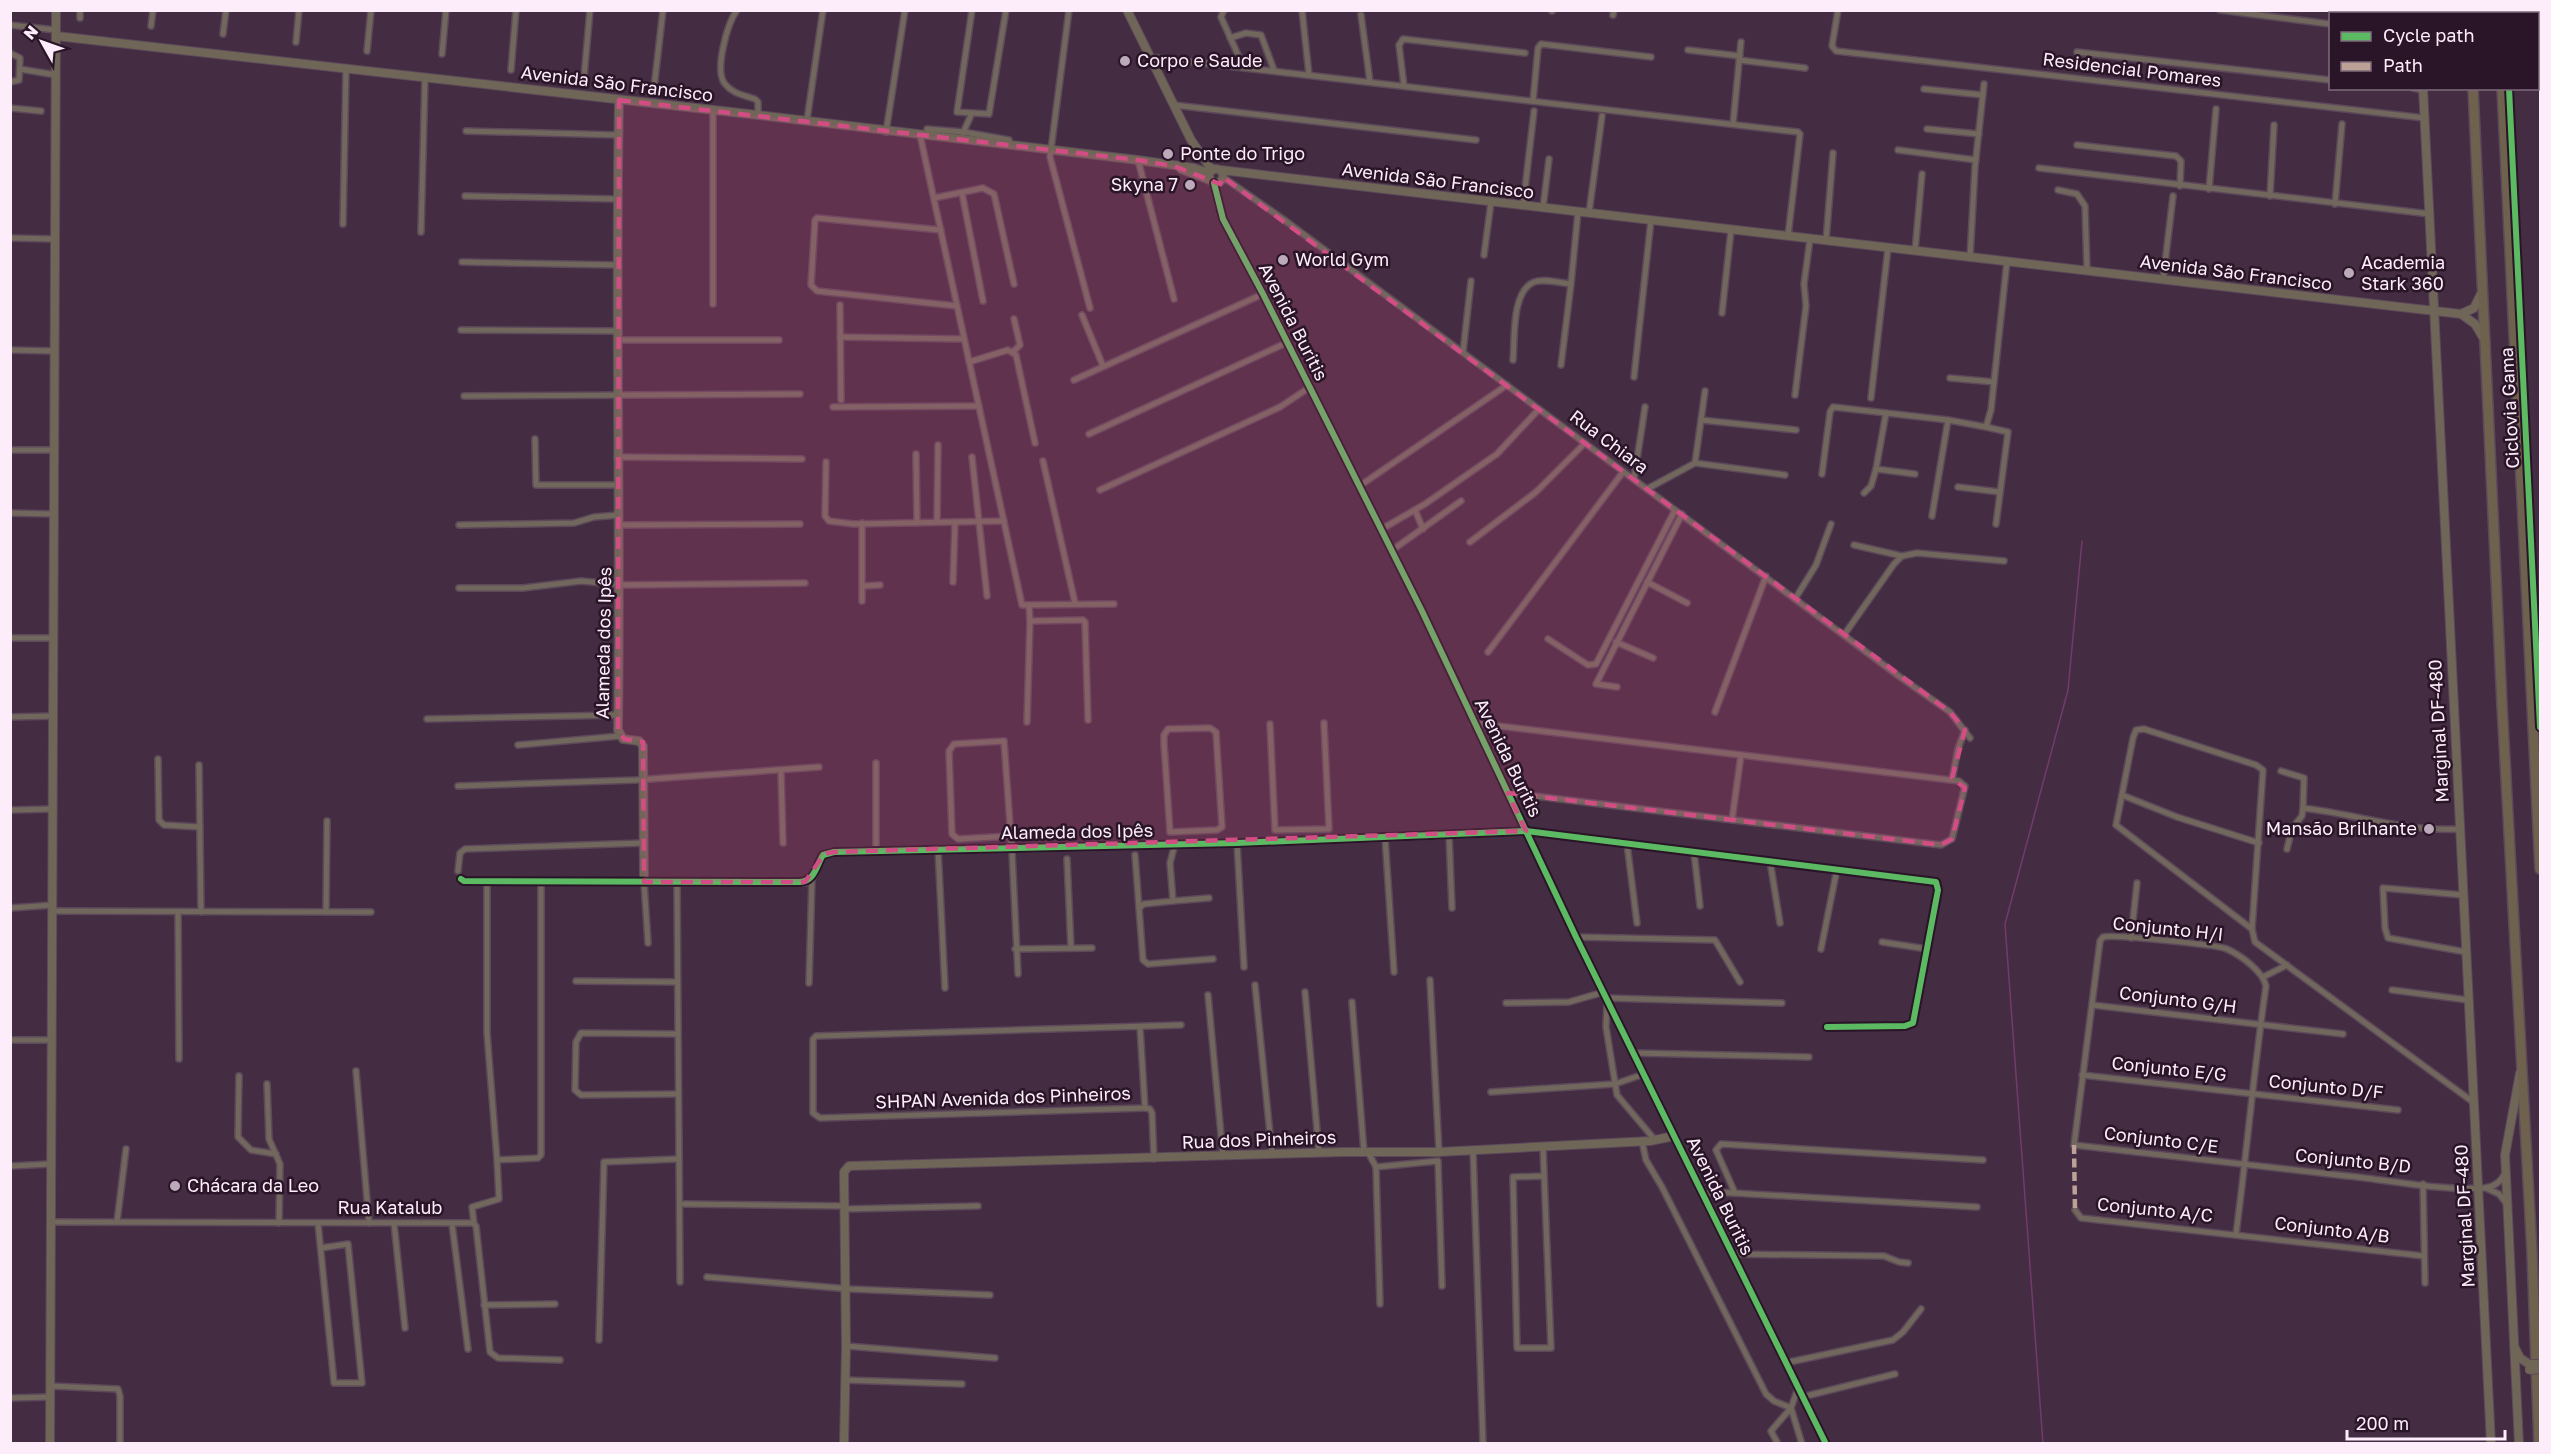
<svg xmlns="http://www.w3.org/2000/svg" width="2551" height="1454" font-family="'Golos Text',sans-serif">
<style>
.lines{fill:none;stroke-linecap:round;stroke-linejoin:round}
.stream{stroke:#713c6b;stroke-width:1.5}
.street-casing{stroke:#5c495a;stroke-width:8}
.secondary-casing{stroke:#5c495a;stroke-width:10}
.primary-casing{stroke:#5c495a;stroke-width:12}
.street{stroke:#71675d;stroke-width:5}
.secondary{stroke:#706658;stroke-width:8}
.primary{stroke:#6e624e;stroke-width:9}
.secondary-bridge-casing{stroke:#5c495a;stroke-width:10;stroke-linecap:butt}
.secondary-bridge{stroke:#706658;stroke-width:8}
.quiet{stroke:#bda197;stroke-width:4.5;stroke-dasharray:9 4.5;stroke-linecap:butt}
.cycleway-casing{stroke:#291527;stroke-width:10}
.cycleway{stroke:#5cba63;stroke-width:6}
.marked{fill:#d14d83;fill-opacity:0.2;stroke:#d14d83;stroke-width:4.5;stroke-dasharray:12 8;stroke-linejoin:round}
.poi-dot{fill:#bca9ba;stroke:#291527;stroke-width:2}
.labels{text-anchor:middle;stroke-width:5;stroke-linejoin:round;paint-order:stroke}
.poi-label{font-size:18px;fill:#fdecfa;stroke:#291527;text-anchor:start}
.street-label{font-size:18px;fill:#fdecfa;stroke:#291527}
</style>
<rect width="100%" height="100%" fill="#442c42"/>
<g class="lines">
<path class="stream" d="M2043 1444 2005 924 2068 690 2082 541"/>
<defs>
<g id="street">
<path d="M737 10C727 24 714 71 725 84 733 94 744 95 755 99L758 102V115"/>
<path d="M972 10 957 112 989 114 1006 10"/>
<path d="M1069 10 1050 157 1090 308"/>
<path d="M1224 10 1221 17 1243 66"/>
<path d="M1302 10 1309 75"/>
<path d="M1838 10 1832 46 1836 51 2425 118"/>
<path d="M2220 10 2330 24"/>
<path d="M2355 10V14"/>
<path d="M1552 11V10"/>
<path d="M1361 15 1370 82"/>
<path d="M1613 15 1614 10"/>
<path d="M80 18V10"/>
<path d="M10 25 56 30"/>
<path d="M151 26 153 10"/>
<path d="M223 34 226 10"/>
<path d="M1230 38 1246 33 1261 35 1274 70"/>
<path d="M296 42 299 10"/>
<path d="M1688 50 1740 56"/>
<path d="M367 51 371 10"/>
<path d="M2077 52 2330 80"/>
<path d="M10 53 20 58 19 80 10 82"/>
<path d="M442 54 446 10"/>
<path d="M1150 57 1798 132 1800 134 1788 236"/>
<path d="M1739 60 1805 68"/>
<path d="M20 69 56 75"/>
<path d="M511 70 516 10"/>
<path d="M584 77 590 10"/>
<path d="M1404 86 1399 45 1403 39 1525 53"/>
<path d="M654 88 663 10"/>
<path d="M2413 88 2423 90"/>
<path d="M1924 89 1983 95"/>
<path d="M1533 101 1538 48 1541 44 1651 57"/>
<path d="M1174 105 1476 140"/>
<path d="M10 108 41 111"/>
<path d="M807 120 823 10"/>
<path d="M1733 124 1741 42"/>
<path d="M927 129 964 132 1009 140"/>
<path d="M1927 129 1979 134"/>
<path d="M466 131 618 135"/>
<path d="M886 132 905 10"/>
<path d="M963 133 972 113"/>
<path d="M920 135 1022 605 1114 604"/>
<path d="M2077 145 2176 156 2181 161 2180 186"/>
<path d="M1898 150 1976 160"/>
<path d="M1138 160 1174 299"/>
<path d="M2039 168 2430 214"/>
<path d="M1223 177 1283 219 1900 677 1950 712 1970 738"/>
<path d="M2209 189 2216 109"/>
<path d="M2058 190 2077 194 2085 206 2087 270"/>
<path d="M962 193 983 301"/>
<path d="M465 196 617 199"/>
<path d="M2270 196 2274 125"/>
<path d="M934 198 983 188 994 194 1014 284"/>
<path d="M2335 204 2342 124"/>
<path d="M1523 206 1534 111"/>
<path d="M1543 208 1549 159"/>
<path d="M1589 213 1602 116"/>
<path d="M343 224 346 69"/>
<path d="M941 230 817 218 815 220 811 285 817 291 957 306"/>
<path d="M421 232 425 77"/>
<path d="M10 238 55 239"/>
<path d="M1826 241 1833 153"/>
<path d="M1915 251 1922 174"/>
<path d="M1484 255 1491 202"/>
<path d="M1970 258 1975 167 1984 84"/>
<path d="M462 262 616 265"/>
<path d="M2163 280 2173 196"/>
<path d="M713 304V111"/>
<path d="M840 305 841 400"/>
<path d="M1722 313 1731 230"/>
<path d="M1082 315 1103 366"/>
<path d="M461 330 617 331"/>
<path d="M840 337 964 339"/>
<path d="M617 340H779"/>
<path d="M10 350 55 351"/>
<path d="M1013 352 1020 345 1014 319"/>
<path d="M1463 352 1471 281"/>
<path d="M1513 360C1515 340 1511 291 1534 282 1544 278 1560 283 1571 284L1578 212"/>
<path d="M969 362 1008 350 1016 355 1035 443"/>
<path d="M1561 365 1571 284"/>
<path d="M1634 377 1651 220"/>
<path d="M1950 378 1994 382"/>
<path d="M1074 380 1263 294"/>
<path d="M1795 395 1806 306 1804 284 1810 239"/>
<path d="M464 396 800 394"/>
<path d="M1871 398 1888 248"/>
<path d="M833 407 979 406"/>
<path d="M1886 413 1876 469 1915 474"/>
<path d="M1701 420 1705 391"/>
<path d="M1986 427 2008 432 1996 524"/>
<path d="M1089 434 1286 343"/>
<path d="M535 439 536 485H618"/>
<path d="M10 450H55"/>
<path d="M916 454 917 523"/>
<path d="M617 457 802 459"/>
<path d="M972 457 987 596"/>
<path d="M1043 461 1075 603"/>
<path d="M826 462 825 516 829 521 854 524 1004 521"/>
<path d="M1695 463 1701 420 1796 430"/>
<path d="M1822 474 1830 412 1833 407 1948 420 1986 427 1991 410 2007 261"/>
<path d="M1634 479 1645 407"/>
<path d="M1358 487 1507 385"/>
<path d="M1958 487 2000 492"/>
<path d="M1647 489 1695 463 1785 475"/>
<path d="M1100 490 1280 407 1310 387"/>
<path d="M1864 493 1871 486 1876 469"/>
<path d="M1415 510 1423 529"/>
<path d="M10 513 54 514"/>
<path d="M1932 516 1948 420"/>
<path d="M937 522 938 445"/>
<path d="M862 523V601"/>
<path d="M459 525 574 523 594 517 619 515"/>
<path d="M620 525 800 524"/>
<path d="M1380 530 1425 504 1497 454 1539 409"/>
<path d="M1470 542 1536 492 1585 443"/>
<path d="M1854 545 1902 556"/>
<path d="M1391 551 1461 501"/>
<path d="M953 582 955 522"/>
<path d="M1647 582 1687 603"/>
<path d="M863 586 880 585"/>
<path d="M459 588H523L581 581 625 585 805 583"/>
<path d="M1795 599 1816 565 1831 524"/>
<path d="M1029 605 1030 621"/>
<path d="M1844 635 1894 564 1902 556 1917 553 2004 561"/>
<path d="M10 638H54"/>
<path d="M1548 639 1588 665 1596 664 1675 510"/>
<path d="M1616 642 1653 658"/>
<path d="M1488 652 1623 472"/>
<path d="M1617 687 1596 684 1682 514"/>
<path d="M1715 712 1766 576"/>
<path d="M10 717 54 716"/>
<path d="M427 719 618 715"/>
<path d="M1027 722 1030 621 1083 620 1085 622 1088 720"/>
<path d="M1473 723 1959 781 1965 786 1952 839 1941 845 1509 793"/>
<path d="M1270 724 1275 830 1329 829 1324 723"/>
<path d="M1210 728 1216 732 1222 827 1217 830 1170 832 1164 744V735L1168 729Z"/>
<path d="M518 745 620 736"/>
<path d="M158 759 159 820 164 825 200 827"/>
<path d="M876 763V850"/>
<path d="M199 765 201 912"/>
<path d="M781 770 783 843"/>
<path d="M2281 771 2304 778 2303 808"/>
<path d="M1952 780 1958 749 1965 730"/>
<path d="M458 786 636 780 819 767"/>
<path d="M2122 795 2177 817 2259 843"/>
<path d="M10 810 53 809"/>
<path d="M1732 820 1741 755"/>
<path d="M1526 831 1936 882 1938 890 1913 1023 1905 1026 1827 1027"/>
<path d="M1449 834 1452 908"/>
<path d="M1011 836 958 839 952 834 949 751 954 744 1004 741 1012 852 1018 974"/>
<path d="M1385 837 1394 972"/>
<path d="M1237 843 1244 967"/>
<path d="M1175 844 1170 863 1173 901 1144 904 1139 908 1143 960 1148 964 1213 959"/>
<path d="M1627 844 1637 923"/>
<path d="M938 849 945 988"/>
<path d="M2287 849 2292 828 2302 816 2303 808C2356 814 2405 832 2459 829"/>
<path d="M1694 852 1700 906"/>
<path d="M1135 855 1139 908"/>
<path d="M1067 859 1071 948"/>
<path d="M1770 861 1780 923"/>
<path d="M458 871 460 853 465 849 644 843"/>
<path d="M461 879 464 881 487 882H644L648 943"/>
<path d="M487 882V1033L497 1160 538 1158 541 1155V883"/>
<path d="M677 882 680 1282"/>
<path d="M2463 895 2383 888 2385 928 2388 938 2466 952"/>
<path d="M1173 901 1209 898"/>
<path d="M10 908 53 905"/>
<path d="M53 911 371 912"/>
<path d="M326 912 327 821"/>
<path d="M178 913 179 1059"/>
<path d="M2252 929 2116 825 2133 738 2136 730 2144 729 2256 765 2263 770 2252 929 2255 942 2473 1102"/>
<path d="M1576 937 1715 940 1740 982"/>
<path d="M2131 938 2137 883"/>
<path d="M1882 942 1927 949"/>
<path d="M1015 949 1092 948"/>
<path d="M1821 949 1837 869"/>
<path d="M2263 977 2287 965"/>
<path d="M1430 980 1439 1152"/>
<path d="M576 981 677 982"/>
<path d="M809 983 812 877"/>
<path d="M1255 985 1272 1154"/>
<path d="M2392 990 2468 1000"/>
<path d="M1305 992 1319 1153"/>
<path d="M1208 995 1223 1156"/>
<path d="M1606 998 1782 1003"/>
<path d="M1352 1002 1364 1152"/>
<path d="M1506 1003 1569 1002 1604 992"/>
<path d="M1607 1003 1606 1027 1617 1095 1655 1140"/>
<path d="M2092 1005 2343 1034"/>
<path d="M1140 1027 1145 1108 820 1118 813 1113V1039L816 1036 1181 1025"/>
<path d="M678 1034 581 1033 576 1042 575 1090 581 1095 678 1094"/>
<path d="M10 1040H52"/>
<path d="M1634 1053 1809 1057"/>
<path d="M356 1071 369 1223"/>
<path d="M2082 1075 2398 1110"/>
<path d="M239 1076 238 1137 251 1150 276 1154"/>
<path d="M267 1084 269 1139 280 1164 279 1223"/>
<path d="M1491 1092 1615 1084 1644 1074"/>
<path d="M1145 1108 1150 1109 1152 1113 1154 1159"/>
<path d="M1642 1141 1646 1160 1662 1187 1766 1394 1774 1401 1791 1408 1802 1444"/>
<path d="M1543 1147 1551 1348H1517L1513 1177 1544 1176"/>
<path d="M1473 1150 1483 1444"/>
<path d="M1368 1152 1376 1167"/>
<path d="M10 1166 51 1164"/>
<path d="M2423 1184 2425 1283"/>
<path d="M2486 1188 2499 1194 2507 1204"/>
<path d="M1735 1193 1716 1150 1721 1144 1983 1160"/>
<path d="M1703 1194 1716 1192 1977 1207"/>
<path d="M684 1204 845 1206"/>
<path d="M845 1209 978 1206"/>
<path d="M2075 1210 2081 1218 2424 1256"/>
<path d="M51 1222 473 1223 476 1226 490 1352 498 1358 560 1360"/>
<path d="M117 1222 126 1149"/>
<path d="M318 1223 334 1383H362L348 1244 321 1248"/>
<path d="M394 1223 405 1328"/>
<path d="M452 1224 468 1349"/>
<path d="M474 1224 472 1207 499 1199 497 1160"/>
<path d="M2236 1234C2247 1151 2254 1068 2266 986 2263 971 2240 955 2227 949 2218 945 2112 934 2103 937L2100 941 2074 1145C2165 1155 2256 1165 2347 1176 2390 1180 2441 1191 2484 1188 2494 1187 2501 1182 2505 1173"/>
<path d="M1732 1254 1884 1256 1899 1262 1908 1263"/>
<path d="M707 1277 850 1289 990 1295"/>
<path d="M1380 1304 1376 1167 1438 1161 1442 1286"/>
<path d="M484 1305 555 1304"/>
<path d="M599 1340 604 1162 678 1159"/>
<path d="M846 1346 995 1358"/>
<path d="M1785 1363 1893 1340 1903 1332 1921 1309"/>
<path d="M845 1380 962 1384"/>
<path d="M50 1386 118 1389 120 1396V1444"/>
<path d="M1802 1397 1895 1374"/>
<path d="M10 1398 49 1397"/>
<path d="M1778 1444 1771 1431 1791 1408 1798 1388"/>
</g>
<g id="secondary">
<path d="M1127 10 1191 140 1212 170"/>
<path d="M2419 10V14"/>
<path d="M56 36 758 115 1138 160 1194 168 1209 173"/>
<path d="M2423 88 2491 1444"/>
<path d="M619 100C615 310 621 520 618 730L623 739 639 741 643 746 644 882H805L812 877 823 855 834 852 1237 843 1526 831"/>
<circle cx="1216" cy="176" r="7"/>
<path d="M1181 169 1210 180"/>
<path d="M1221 170 2461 314 2474 308 2482 292"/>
<path d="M1214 183 1223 219 1263 294 1421 609 1576 937 1826 1444"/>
<path d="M2461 314 2475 324 2484 339"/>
<path d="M2515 1348 2520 1358 2529 1364"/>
<path d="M50 1444 56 10"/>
<path d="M844 1444 846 1346 844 1172 849 1166 1343 1152H1439L1650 1141 1674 1136"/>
<path d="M2519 1444 2505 1155 2520 1073"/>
</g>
<g id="primary">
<path d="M2469 10V14"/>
<path d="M2498 10V14"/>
<path d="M2473 88 2502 705 2532 1252 2539 1444"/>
<path d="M2502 88 2540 869"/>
</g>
</defs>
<use href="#street" class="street-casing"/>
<use href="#secondary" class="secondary-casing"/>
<use href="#primary" class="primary-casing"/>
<use href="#street" class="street"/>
<use href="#secondary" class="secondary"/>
<use href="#primary" class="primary"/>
<defs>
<g id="secondary-bridge">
<path d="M2529 1364H2540"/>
<path d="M2529 1370 2540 1369"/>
</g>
</defs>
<use href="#secondary-bridge" class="secondary-bridge-casing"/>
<use href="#secondary-bridge" class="secondary-bridge"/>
<path class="quiet" d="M2074 1145 2075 1210"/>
<defs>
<g id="cycleway">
<path d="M2509 88 2540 727"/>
<path d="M1214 183 1223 219 1263 294 1421 609 1576 937 1826 1444"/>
<path d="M461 879 464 881 800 882C815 881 816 866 823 855L834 852 1237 843 1526 831 1936 882 1938 890 1913 1023 1905 1026 1827 1027"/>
</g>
</defs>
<use href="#cycleway" class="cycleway-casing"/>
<use href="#cycleway" class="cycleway"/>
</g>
<path class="marked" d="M619 100 1138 160 1174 166 1220 184 1223 177 1950 712 1965 730 1952 778 1965 788 1952 839 1941 845 1508 793 1526 831 834 852 824 854 805 882H644L643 742 624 739 618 730Z"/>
<g class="poi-dot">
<circle cx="1125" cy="61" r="6"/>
<circle cx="1168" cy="154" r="6"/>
<circle cx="1190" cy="185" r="6"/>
<circle cx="1283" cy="260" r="6"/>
<circle cx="2349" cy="273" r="6"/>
<circle cx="2429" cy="829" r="6"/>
<circle cx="175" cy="1186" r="6"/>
</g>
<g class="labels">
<g class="poi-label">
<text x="1137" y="67">Corpo e Saude</text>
<text x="1180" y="160">Ponte do Trigo</text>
<text x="1178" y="191" text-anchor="end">Skyna 7</text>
<text x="1295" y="266">World Gym</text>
<text x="2361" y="269">Academia<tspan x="2361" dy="21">Stark 360</tspan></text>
<text x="2417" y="835" text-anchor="end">Mansão Brilhante</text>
<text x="187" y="1192">Chácara da Leo</text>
</g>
<g class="street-label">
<text transform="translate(2132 70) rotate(7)" y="6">Residencial Pomares</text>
<text transform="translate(617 84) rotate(7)" y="6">Avenida São Francisco</text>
<text transform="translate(1438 181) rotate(7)" y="6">Avenida São Francisco</text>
<text transform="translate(2236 273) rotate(7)" y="6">Avenida São Francisco</text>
<text transform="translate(1293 322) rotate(63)" y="6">Avenida Buritis</text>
<text transform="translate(2510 408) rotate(-93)" y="6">Ciclovia Gama</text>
<text transform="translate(1609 442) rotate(37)" y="6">Rua Chiara</text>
<text transform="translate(604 643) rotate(-89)" y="6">Alameda dos Ipês</text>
<text transform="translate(2439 731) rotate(-93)" y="6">Marginal DF-480</text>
<text transform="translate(1508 758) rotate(64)" y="6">Avenida Buritis</text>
<text transform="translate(1077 832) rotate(-1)" y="6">Alameda dos Ipês</text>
<text transform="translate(2168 929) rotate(6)" y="6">Conjunto H/I</text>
<text transform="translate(2178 1000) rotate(7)" y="6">Conjunto G/H</text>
<text transform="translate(2169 1069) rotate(6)" y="6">Conjunto E/G</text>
<text transform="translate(2326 1087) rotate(6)" y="6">Conjunto D/F</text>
<text transform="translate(1003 1098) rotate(-2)" y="6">SHPAN Avenida dos Pinheiros</text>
<text transform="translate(1259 1140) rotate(-2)" y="6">Rua dos Pinheiros</text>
<text transform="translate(2161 1140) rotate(7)" y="6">Conjunto C/E</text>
<text transform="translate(2353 1161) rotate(6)" y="6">Conjunto B/D</text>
<text transform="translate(1720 1196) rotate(64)" y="6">Avenida Buritis</text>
<text x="390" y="1214">Rua Katalub</text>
<text transform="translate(2155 1210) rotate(6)" y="6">Conjunto A/C</text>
<text transform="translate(2465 1216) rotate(-93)" y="6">Marginal DF-480</text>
<text transform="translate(2332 1230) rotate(7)" y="6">Conjunto A/B</text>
</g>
</g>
<rect width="2551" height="1454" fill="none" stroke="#fdecfa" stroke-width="24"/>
<rect x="2329" y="12" width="210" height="78" fill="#291527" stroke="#7e6b7b" stroke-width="1.5"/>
<rect x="2341" y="32" width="30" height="9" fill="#5cba63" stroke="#7e6b7b" stroke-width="1.5"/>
<text x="2383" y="42" font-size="18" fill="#fdecfa">Cycle path</text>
<rect x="2341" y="62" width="30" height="9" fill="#bda197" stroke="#7e6b7b" stroke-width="1.5"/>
<text x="2383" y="72" font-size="18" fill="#fdecfa">Path</text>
<g transform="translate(42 42) rotate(310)" stroke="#291527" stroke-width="4.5" paint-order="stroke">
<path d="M0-4.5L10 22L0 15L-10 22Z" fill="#fdecfa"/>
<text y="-9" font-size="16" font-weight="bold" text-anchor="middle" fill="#fdecfa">N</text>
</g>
<path d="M2347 1430v9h158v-9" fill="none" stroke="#fdecfa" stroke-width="3"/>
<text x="2356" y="1430" font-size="18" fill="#fdecfa" stroke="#291527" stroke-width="4.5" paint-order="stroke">200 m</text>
</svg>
